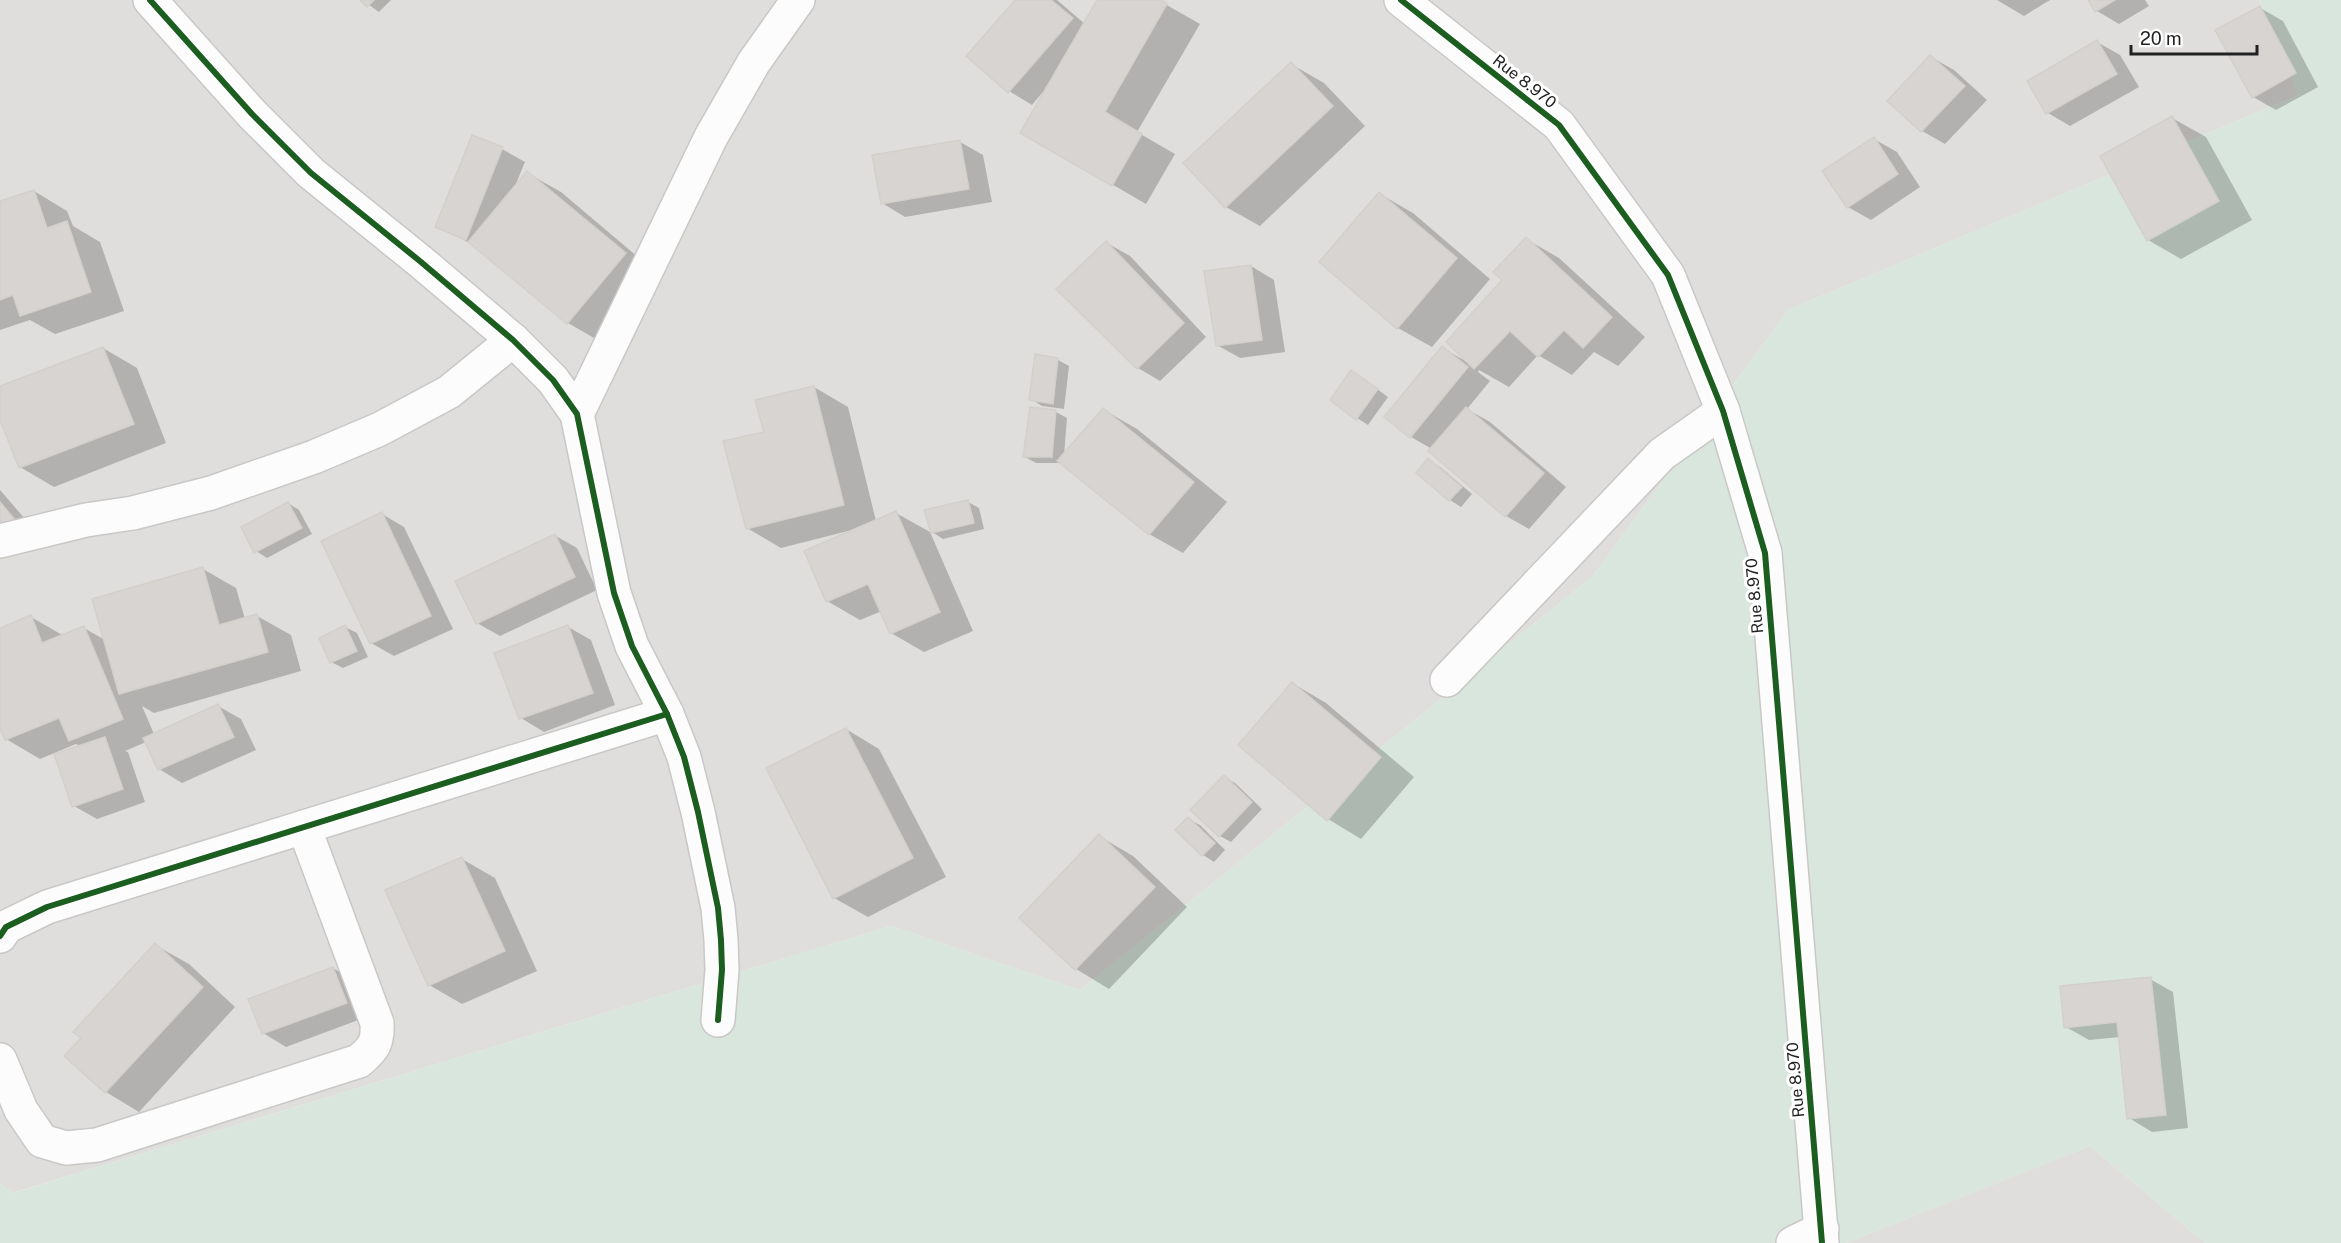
<svg xmlns="http://www.w3.org/2000/svg" width="2341" height="1243" font-family="'Public Sans',sans-serif">
<style>
.residential{fill:#dfdedc}
.wetland{fill:#d9e6de}
.shadow{fill:#0003}
.building{fill:#d7d4d2;stroke:#d3d0cc;stroke-width:1.5}
.lines{fill:none;stroke-linecap:round;stroke-linejoin:round}
.minor-casing{stroke:#c9c8c7;stroke-width:36}
.minor{stroke:#fdfcfc;stroke-width:33}
.cycleway-casing{stroke:#fff;stroke-width:10}
.cycleway{stroke:#1b5e20;stroke-width:6}
.labels{text-anchor:middle;stroke-width:6;stroke-linejoin:round;paint-order:stroke}
.street-label{font-size:16px;fill:#222;stroke:#fff}
</style>
<rect width="100%" height="100%" fill="#f0eeeb"/>
<g class="residential">
<path d="M0 0H2259L2298 95 1788 310 1592 577 1080 990 891 926 12 1193 0 1184Z"/>
<path d="M2090 1146 2205 1243H1846Z"/>
</g>
<path class="wetland" d="M2259 0H2341V1243H2205L2090 1146 1846 1243H0V1184L13 1193 891 926 1080 990 1592 577 1788 310 2298 95Z"/>
<g class="shadow">
<path d="M362 0H391L379 12Z"/>
<path d="M1017 0H1057L1085 24 1099 0H1158L1200 24 1137 132 1175 154 1146 204 1022 132 1047 87 1032 105 1009 91Z"/>
<path d="M1997 0H2050L2024 16Z"/>
<path d="M2090 0H2145L2149 6 2119 24 2097 11Z"/>
<path d="M2260 8 2283 21 2318 87 2276 110 2253 97Z"/>
<path d="M2097 42 2120 55 2139 87 2070 126 2048 113 2029 81Z"/>
<path d="M1931 57 1954 70 1987 100 1945 144 1922 131 1889 101Z"/>
<path d="M1291 64 1324 83 1365 126 1260 226 1226 207 1186 163Z"/>
<path d="M2172 118 2206 137 2252 220 2181 259 2148 240Z"/>
<path d="M1874 139 1897 152 1920 187 1871 220 1848 207Z"/>
<path d="M960 142 983 155 992 202 905 217 882 203Z"/>
<path d="M502 149 525 162 515 186 527 173 561 192 658 274 601 342 568 323 475 246 437 226Z"/>
<path d="M34 191 67 211 73 226 100 242 124 311 55 334 30 320 0 330V202Z"/>
<path d="M1380 194 1413 213 1490 279 1432 347 1398 328 1321 262Z"/>
<path d="M1526 239 1559 258 1645 337 1618 366 1594 352 1572 375 1538 355 1509 387 1479 370 1478 372 1490 381 1467 409 1490 422 1566 487 1529 529 1506 516 1430 451 1432 449 1411 437 1443 348 1467 362Z"/>
<path d="M1107 243 1130 256 1206 337 1160 381 1138 368Z"/>
<path d="M1251 266 1274 280 1285 352 1240 358 1217 345Z"/>
<path d="M103 348 137 368 166 443 54 487 20 467 0 416V388Z"/>
<path d="M1058 360 1069 366 1064 409 1042 406 1031 399Z"/>
<path d="M1362 378 1388 397 1368 425 1357 418Z"/>
<path d="M814 387 848 407 876 521 896 513 930 532 973 631 924 652 891 633 882 611 860 620 827 601 848 531 781 548 747 528 765 433Z"/>
<path d="M1104 410 1137 429 1227 502 1183 553 1149 534 1062 463H1036L1025 457 1056 412 1067 418 1064 456Z"/>
<path d="M1429 460 1440 467 1472 494 1461 507 1450 500 1418 473Z"/>
<path d="M0 490 38 534 13 556 0 548Z"/>
<path d="M968 502 979 508 984 529 943 539 932 532Z"/>
<path d="M288 503 299 510 312 534 267 558 256 551Z"/>
<path d="M382 514 404 527 453 629 394 656 371 643Z"/>
<path d="M554 535 577 548 597 590 500 636 477 623Z"/>
<path d="M203 569 236 588 245 619 257 616 291 635 301 671 154 713 142 706 154 734 218 706 241 719 256 750 182 783 159 769 146 742 125 751 128 752 145 802 97 819 74 806 82 747 76 744 40 759 6 739 0 725V630L31 617 64 636 84 628 105 640Z"/>
<path d="M345 627 357 633 368 657 343 668 331 662Z"/>
<path d="M568 627 591 640 615 705 544 732 521 718Z"/>
<path d="M1292 683 1326 703 1414 777 1361 839 1328 819Z"/>
<path d="M846 729 879 749 946 877 868 917 834 898Z"/>
<path d="M1224 777 1235 783 1262 809 1231 842 1220 836Z"/>
<path d="M1188 819 1200 825 1225 850 1214 862 1203 855 1177 830Z"/>
<path d="M1099 836 1133 856 1187 907 1109 989 1076 969 1022 918Z"/>
<path d="M462 859 495 878 537 971 462 1004 429 985Z"/>
<path d="M155 945 189 964 235 1007 139 1112 106 1092 83 1038Z"/>
<path d="M333 968 356 982 369 1016 286 1047 263 1033Z"/>
<path d="M2150 979 2173 992 2188 1128 2152 1132 2129 1118 2120 1037 2089 1040 2066 1027Z"/>
</g>
<g class="building">
<path d="M360 0H374L367 7Z"/>
<path d="M1015 0H1051L1073 18 1008 93 966 56Z"/>
<path d="M1097 0H1161L1167 4 1105 112 1142 134 1112 186 1020 133Z"/>
<path d="M2088 0H2115L2095 12Z"/>
<path d="M2260 6 2296 73 2252 98 2215 30Z"/>
<path d="M2097 40 2117 74 2046 114 2027 81Z"/>
<path d="M1930 55 1965 86 1921 132 1887 101Z"/>
<path d="M1291 62 1333 106 1225 208 1183 163Z"/>
<path d="M2172 116 2219 201 2147 241 2100 156Z"/>
<path d="M472 135 503 147 466 240 435 227Z"/>
<path d="M1874 137 1898 174 1847 208 1822 171Z"/>
<path d="M960 140 969 189 881 204 872 155Z"/>
<path d="M527 171 626 253 567 324 468 242Z"/>
<path d="M34 190 47 228 67 221 91 292 20 316 13 295 0 300V201Z"/>
<path d="M1379 192 1457 258 1397 329 1319 262Z"/>
<path d="M1526 237 1612 317 1583 348 1564 330 1538 357 1510 331 1474 369 1446 342 1502 280 1493 272Z"/>
<path d="M1106 241 1184 323 1137 369 1056 289Z"/>
<path d="M1251 265 1262 340 1216 346 1204 271Z"/>
<path d="M1442 346 1468 367 1410 438 1384 417Z"/>
<path d="M103 347 134 424 19 468 0 420V386Z"/>
<path d="M1035 354 1058 358 1053 404 1029 400Z"/>
<path d="M1351 370 1378 389 1356 420 1330 400Z"/>
<path d="M814 386 844 505 746 529 723 441 764 432 755 400Z"/>
<path d="M1030 407 1056 410 1052 457H1023Z"/>
<path d="M1466 407 1544 473 1505 517 1428 451Z"/>
<path d="M1103 408 1194 482 1149 535 1057 461Z"/>
<path d="M1428 458 1462 487 1449 501 1416 473Z"/>
<path d="M968 500 974 523 931 533 924 510Z"/>
<path d="M0 502 16 521 0 535Z"/>
<path d="M288 502 302 528 254 553 241 527Z"/>
<path d="M896 511 940 612 890 634 868 584 826 602 804 551Z"/>
<path d="M382 512 431 616 370 644 321 541Z"/>
<path d="M555 534 575 577 476 624 455 581Z"/>
<path d="M203 567 219 625 257 614 268 652 119 694 92 599Z"/>
<path d="M31 615 42 643 84 626 123 719 69 741 59 718 5 740 0 729V628Z"/>
<path d="M345 625 357 651 330 663 319 638Z"/>
<path d="M568 625 593 693 519 719 494 653Z"/>
<path d="M1292 682 1381 757 1327 821 1238 745Z"/>
<path d="M218 704 234 737 158 770 143 738Z"/>
<path d="M846 728 913 858 833 899 766 768Z"/>
<path d="M105 737 123 789 72 807 54 754Z"/>
<path d="M1224 775 1252 802 1219 837 1190 810Z"/>
<path d="M1188 817 1215 843 1202 856 1175 830Z"/>
<path d="M1099 834 1155 887 1075 970 1019 918Z"/>
<path d="M462 857 505 951 428 986 385 890Z"/>
<path d="M155 943 203 987 105 1093 64 1056 81 1038 73 1032Z"/>
<path d="M333 967 347 1003 262 1034 248 999Z"/>
<path d="M2151 977 2166 1115 2127 1119 2117 1022 2064 1028 2060 986Z"/>
</g>
<g class="lines">
<defs>
<g id="minor">
<path d="M150 0 252 114 311 173 421 262 513 340 553 380 577 414 614 593 632 646 667 714 684 757 698 812 718 908 721 940 722 970 718 1020"/>
<path d="M1401 0 1559 125 1668 275 1723 411 1765 553 1822 1243"/>
<path d="M577 414 711 137 754 62 798 0"/>
<path d="M0 541 86 520 133 513 211 493 314 457 380 429 449 392 513 340"/>
<path d="M1447 680 1662 454 1723 411"/>
<path d="M0 936 6 927 47 907 667 714"/>
<path d="M0 1060 21 1110 42 1141 66 1148 97 1145 359 1061C374 1048 378 1043 377 1023L304 827"/>
<path d="M1793 1243 1822 1229"/>
</g>
</defs>
<use href="#minor" class="minor-casing"/>
<use href="#minor" class="minor"/>
<defs>
<g id="cycleway">
<path d="M150 0 252 114 311 173 421 262 513 340 553 380 577 414 614 593 632 646 667 714 684 757 698 812 718 908 721 940 722 970 718 1020"/>
<path d="M1401 0 1559 125 1668 275 1723 411 1765 553 1822 1243"/>
<path d="M0 936 6 927 47 907 667 714"/>
</g>
</defs>
<use href="#cycleway" class="cycleway-casing"/>
<use href="#cycleway" class="cycleway"/>
</g>
<g class="labels">
<g class="street-label">
<text transform="translate(1525 81) rotate(38)" y="6">Rue 8.970</text>
<text transform="translate(1754 596) rotate(-95)" y="6">Rue 8.970</text>
<text transform="translate(1795 1080) rotate(-95)" y="6">Rue 8.970</text>
</g>
</g>
<path d="M2131 45v9h126v-9" fill="none" stroke="#222222" stroke-width="3"/>
<text x="2140" y="45" font-size="18" fill="#222222" stroke="#ffffff" stroke-width="4.5" paint-order="stroke">20 m</text>
</svg>
